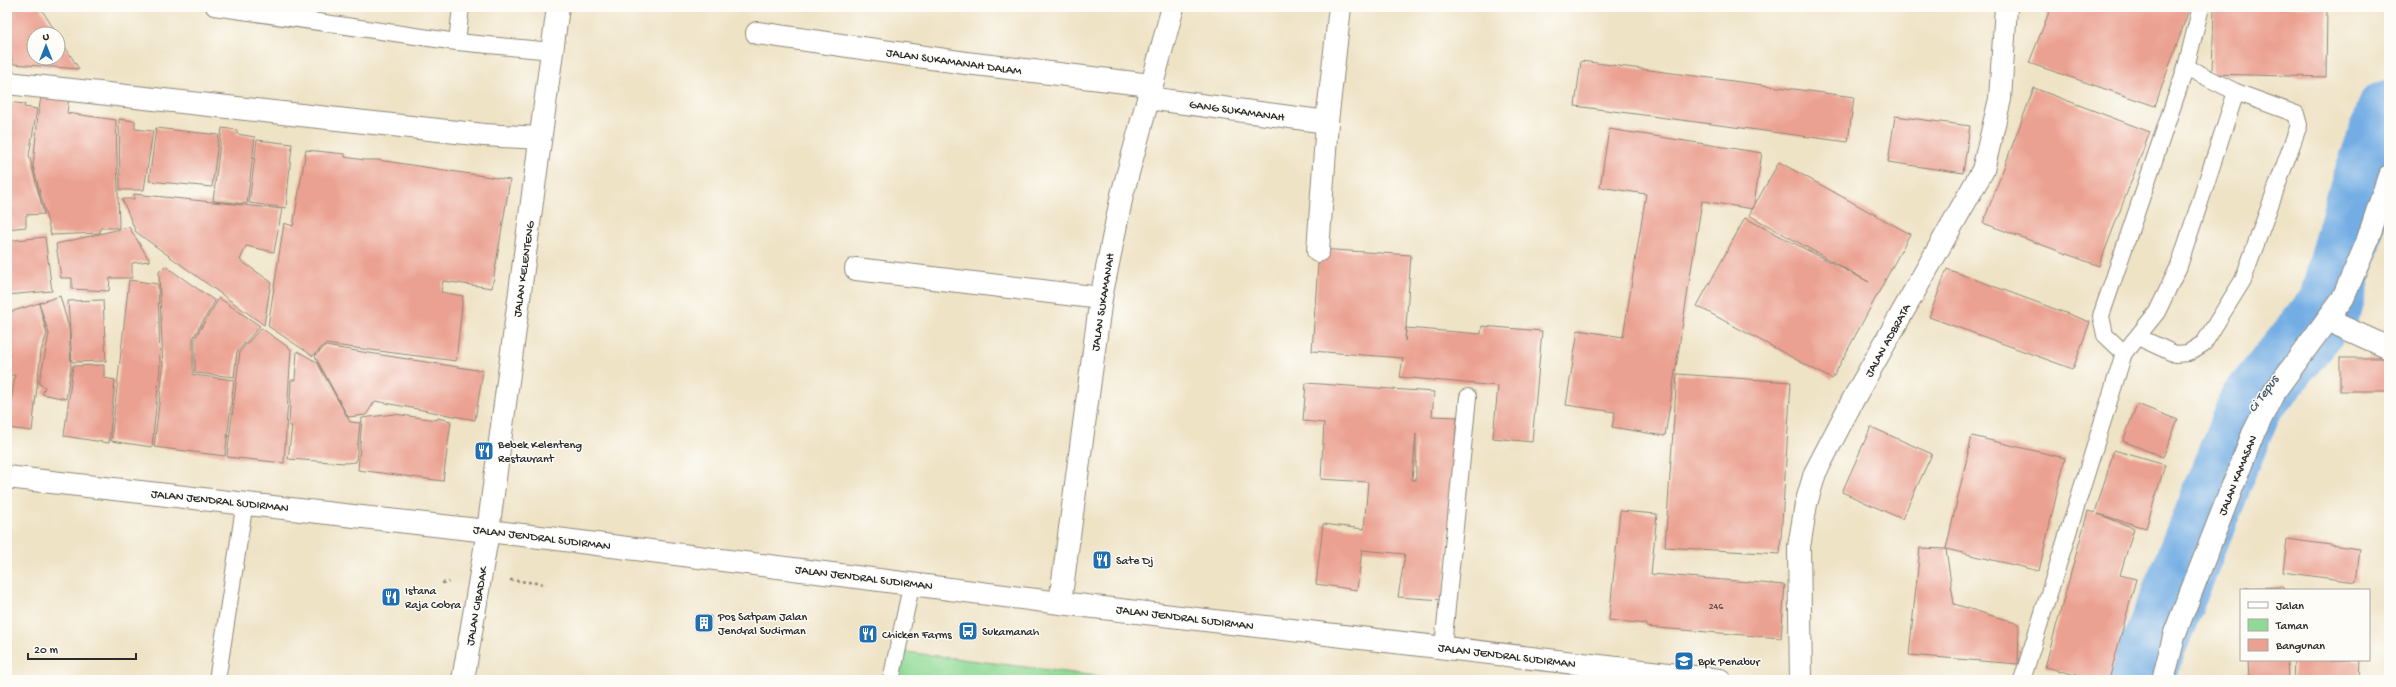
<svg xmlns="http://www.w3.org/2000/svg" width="2396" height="687" font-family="'Gochi Hand',sans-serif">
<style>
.green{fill:#90da96;stroke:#5e8260}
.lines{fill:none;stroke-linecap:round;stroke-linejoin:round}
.river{stroke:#73ade4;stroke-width:65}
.building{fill:#eba191;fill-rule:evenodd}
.service-casing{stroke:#8d8778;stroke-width:18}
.minor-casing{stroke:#8d8778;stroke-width:24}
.tertiary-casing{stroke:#8d8778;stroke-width:24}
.secondary-casing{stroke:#8d8778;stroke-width:24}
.primary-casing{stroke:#8d8778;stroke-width:24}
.path{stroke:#8d8778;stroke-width:2.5;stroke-dasharray:3 3;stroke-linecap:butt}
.service{stroke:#fff;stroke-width:16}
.minor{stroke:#fff;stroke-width:22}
.tertiary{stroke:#fff;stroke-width:22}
.secondary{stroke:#fff;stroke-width:22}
.primary{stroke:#fff;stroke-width:22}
.labels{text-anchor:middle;stroke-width:3;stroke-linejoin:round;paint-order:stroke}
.number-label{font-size:10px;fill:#5b4844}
.street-label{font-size:12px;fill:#2b2b2b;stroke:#fdfcf7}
.poi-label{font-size:12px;fill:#2b2b2b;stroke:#fdfcf7;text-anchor:start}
.water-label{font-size:13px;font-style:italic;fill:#44586c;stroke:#fdfcf7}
</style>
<rect width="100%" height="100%" fill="#fdfcf7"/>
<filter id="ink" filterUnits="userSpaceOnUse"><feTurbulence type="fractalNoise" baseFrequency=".025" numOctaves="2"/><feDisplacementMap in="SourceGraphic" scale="8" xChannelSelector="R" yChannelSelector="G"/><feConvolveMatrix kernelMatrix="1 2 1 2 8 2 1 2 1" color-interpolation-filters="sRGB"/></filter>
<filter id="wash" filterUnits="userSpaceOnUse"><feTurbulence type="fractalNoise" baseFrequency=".012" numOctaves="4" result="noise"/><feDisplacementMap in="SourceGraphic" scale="16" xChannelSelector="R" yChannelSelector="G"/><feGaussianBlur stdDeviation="0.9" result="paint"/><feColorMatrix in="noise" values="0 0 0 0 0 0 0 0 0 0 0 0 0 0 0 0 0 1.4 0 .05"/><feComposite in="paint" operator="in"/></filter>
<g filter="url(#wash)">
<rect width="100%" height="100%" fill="#efe3c6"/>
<path class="green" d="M898 651 1128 680H892Z"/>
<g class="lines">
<path class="river" d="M2140 680 2250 405 2330 306 2359 198 2389 112"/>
</g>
<g id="blocks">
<g class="building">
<path d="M11 7H40L79 69 13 64 7 37V9ZM34 34H58V58H34Z"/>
<path d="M2051 7H2190L2155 106 2029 63Z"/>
<path d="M2214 7H2327L2326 77 2212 74Z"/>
<path d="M1581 61 1854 97 1848 142 1575 106Z"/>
<path d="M2034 88 2150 132 2099 266 1983 223Z"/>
<path d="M42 91 69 95 67 113 116 120 119 228H100V233L51 235 33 166 38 115Z"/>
<path d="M7 102 25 104 24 107 37 109 29 155 44 214 26 215V227L7 229Z"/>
<path d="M1895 116 1970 126 1963 173 1888 162Z"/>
<path d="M119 119 135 121V129L153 131 144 190H120Z"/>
<path d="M156 128 219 135 212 187 149 181Z"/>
<path d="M222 128 237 130V134L255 137 247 204 213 201Z"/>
<path d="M1609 129 1762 153 1753 209 1702 201 1665 436 1612 427 1615 412 1566 405 1578 330 1623 337 1646 194 1600 187Z"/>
<path d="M257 140 292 144 286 208 249 203Z"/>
<path d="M306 150 345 154V157L364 160H378L510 180 492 288 443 281 441 292 463 296 456 361 325 344 313 356 268 326 284 223 293 226Z"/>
<path d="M1779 162 1910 234 1832 379 1697 306 1745 218 1869 282 1749 215Z"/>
<path d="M134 194 282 209 274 252 246 246 240 260 271 282 264 325 136 232 122 199H134Z"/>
<path d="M129 227 150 261 132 263V278H110L109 291 72 289V278H61L56 244Z"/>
<path d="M45 237 52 291 7 295V241Z"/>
<path d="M1319 249 1411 255 1405 341 1406 328 1481 334 1482 326 1542 331 1532 442 1493 438 1498 386 1400 377 1403 358 1312 351Z"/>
<path d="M165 266 215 301 193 338V375L234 380 225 456 154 447 163 369 159 272Z"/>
<path d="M1947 269 2090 322 2073 369 1929 317Z"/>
<path d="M129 280 158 284 160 367 152 447 111 441Z"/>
<path d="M60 296 69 328 71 368 66 399 42 394 45 387 39 384 49 334 39 303Z"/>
<path d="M219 298 260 326 237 352 234 377 195 373V338Z"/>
<path d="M103 300 106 361 72 362 68 301Z"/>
<path d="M39 303 47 334 41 351 32 431 7 428 15 375H8L10 355 7 341V313Z"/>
<path d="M261 328 291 349 284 463 227 457 240 351Z"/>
<path d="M325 346 483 371 475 420 375 401 366 415 348 417 315 356Z"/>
<path d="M297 351 317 362 350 422 360 423 356 462 345 463 288 459 292 426H289L291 380H295Z"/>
<rect x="2340" y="358" width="49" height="33"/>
<path d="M104 365V378L115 380 109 443 64 436 73 366Z"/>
<path d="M1677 374 1791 382 1780 554 1665 547Z"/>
<path d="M1306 383 1434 392 1432 416 1457 417 1443 600 1398 597 1405 554 1362 550 1357 590 1316 584 1323 524 1364 529 1368 482 1321 479 1324 423 1303 421ZM1416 433V480H1412Z"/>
<path d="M2137 404 2178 420 2163 457 2123 441Z"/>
<path d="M394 414 437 420 438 418 451 421 443 481 358 470 362 418Z"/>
<path d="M1871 427 1932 454 1902 519 1842 492Z"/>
<path d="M1972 436 2065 458 2039 571 1946 549Z"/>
<path d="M2114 450 2165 465 2146 528 2098 514 2134 528 2120 575 2136 579 2109 680H2095L2045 667 2088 511 2095 513Z"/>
<path d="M1620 511 1657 514 1651 574 1785 585 1781 638 1646 627V624L1609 620Z"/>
<path d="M2287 539 2360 549 2356 582 2283 572Z"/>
<path d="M1920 548 1946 549 1954 604 2019 624 2018 664 1909 655Z"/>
<path d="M2284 587V590H2245V588Z"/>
<path d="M697 615 711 616 710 631 696 630Z"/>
<path d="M2248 660H2287L2288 680H2249Z"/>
<path d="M2294 660H2361L2360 680H2293Z"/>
</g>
</g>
</g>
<g filter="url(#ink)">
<use href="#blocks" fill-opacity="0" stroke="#8d8778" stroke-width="1"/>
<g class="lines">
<defs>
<g id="service">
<path d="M214 7 457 42 461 7"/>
<path d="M457 42 552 51"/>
<path d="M2138 337 2175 354 2188 353 2204 343 2243 280 2299 125 2296 114 2236 92 2186 67"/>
<path d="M2124 353 2105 335 2101 316 2186 67 2201 7"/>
<path d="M1443 647 1468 397"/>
<path d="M218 674 245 502"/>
<path d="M891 680 912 582"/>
<path d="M2022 680 2124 353 2157 312 2179 266 2236 92"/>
</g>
<g id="minor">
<path d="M757 33 966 63 1151 85"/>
<path d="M7 83 484 135 540 138"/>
<path d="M1148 98 1327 122"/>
<path d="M1318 251 1327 122 1340 7"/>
<path d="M856 269 1101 298"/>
<path d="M2327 320 2389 348"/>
<path d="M1060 603 1101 298 1122 195 1173 7"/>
<path d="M1801 680 1799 547 1806 504 1815 473 1855 396 1983 170 2000 99 2006 7"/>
<path d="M2163 680 2175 633 2253 434 2274 392 2343 298 2366 245 2389 176"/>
</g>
<path id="tertiary" d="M488 531 558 7"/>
<path id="secondary" d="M463 680 488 531"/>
<path id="primary" d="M7 477 549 538 1060 603 1720 680"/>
</defs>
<use href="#service" class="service-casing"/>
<use href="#minor" class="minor-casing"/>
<use href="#tertiary" class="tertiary-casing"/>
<use href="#secondary" class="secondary-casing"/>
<use href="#primary" class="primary-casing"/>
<g class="path">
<path d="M510 580 546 584"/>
<path d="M442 583 449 582"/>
</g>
<use href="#service" class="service"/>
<use href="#minor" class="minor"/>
<use href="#tertiary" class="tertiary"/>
<use href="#secondary" class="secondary"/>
<use href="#primary" class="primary"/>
</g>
</g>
<defs>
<symbol id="restaurant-square" viewBox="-11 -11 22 22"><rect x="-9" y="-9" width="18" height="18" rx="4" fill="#1f6fb2" stroke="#fdfcf7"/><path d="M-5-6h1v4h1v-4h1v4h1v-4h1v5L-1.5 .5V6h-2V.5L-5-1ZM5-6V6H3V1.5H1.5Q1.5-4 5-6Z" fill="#fff"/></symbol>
<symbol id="building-square" viewBox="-11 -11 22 22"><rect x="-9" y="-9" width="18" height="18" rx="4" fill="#1f6fb2" stroke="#fdfcf7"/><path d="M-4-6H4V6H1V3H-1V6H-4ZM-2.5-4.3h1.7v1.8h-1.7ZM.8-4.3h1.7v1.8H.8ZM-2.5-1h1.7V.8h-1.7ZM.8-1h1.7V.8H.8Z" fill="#fff"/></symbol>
<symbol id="bus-square" viewBox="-11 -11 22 22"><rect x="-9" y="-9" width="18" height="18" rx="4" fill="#1f6fb2" stroke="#fdfcf7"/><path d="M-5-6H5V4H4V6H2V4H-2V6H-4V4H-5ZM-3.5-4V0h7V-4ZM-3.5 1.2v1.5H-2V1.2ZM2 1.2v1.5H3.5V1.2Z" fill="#fff"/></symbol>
<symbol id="school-square" viewBox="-11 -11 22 22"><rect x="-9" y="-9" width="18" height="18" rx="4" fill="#1f6fb2" stroke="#fdfcf7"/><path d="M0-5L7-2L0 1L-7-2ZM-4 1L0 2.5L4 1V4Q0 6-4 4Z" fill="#fff"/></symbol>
</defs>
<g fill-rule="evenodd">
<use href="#restaurant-square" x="473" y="440" width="22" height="22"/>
<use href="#restaurant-square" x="1091" y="549" width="22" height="22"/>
<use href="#restaurant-square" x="380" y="586" width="22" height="22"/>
<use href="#building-square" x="693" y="612" width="22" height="22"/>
<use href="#bus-square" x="957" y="620" width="22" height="22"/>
<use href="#restaurant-square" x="857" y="623" width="22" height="22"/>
<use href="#school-square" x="1673" y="650" width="22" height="22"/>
</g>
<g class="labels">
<g class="number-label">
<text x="1716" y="609">246</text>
</g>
<g class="street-label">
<text transform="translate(954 61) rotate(8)" y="4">JALAN SUKAMANAH DALAM</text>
<text transform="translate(1237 110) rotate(8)" y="4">GANG SUKAMANAH</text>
<text transform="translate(523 269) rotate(-82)" y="4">JALAN KELENTENG</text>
<text transform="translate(1102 302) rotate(-81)" y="4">JALAN SUKAMANAH</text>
<text transform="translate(1887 340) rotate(-61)" y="4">JALAN ADBRATA</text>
<text transform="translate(2237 475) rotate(-68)" y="4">JALAN KAMASAN</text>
<text transform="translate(220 500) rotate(6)" y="4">JALAN JENDRAL SUDIRMAN</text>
<text transform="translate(542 537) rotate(7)" y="4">JALAN JENDRAL SUDIRMAN</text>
<text transform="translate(864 577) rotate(7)" y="4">JALAN JENDRAL SUDIRMAN</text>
<text transform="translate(476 606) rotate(-80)" y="4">JALAN CIBADAK</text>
<text transform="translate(1185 617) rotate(7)" y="4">JALAN JENDRAL SUDIRMAN</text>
<text transform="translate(1507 655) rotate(7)" y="4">JALAN JENDRAL SUDIRMAN</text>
</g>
<g class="poi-label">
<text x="498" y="448">Bebek Kelenteng<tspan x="498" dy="14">Restaurant</tspan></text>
<text x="1116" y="564">Sate Dj</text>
<text x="405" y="594">Istana<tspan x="405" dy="14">Raja Cobra</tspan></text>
<text x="718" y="620">Pos Satpam Jalan<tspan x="718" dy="14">Jendral Sudirman</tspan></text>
<text x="982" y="635">Sukamanah</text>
<text x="882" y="638">Chicken Farms</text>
<text x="1698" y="665">Bpk Penabur</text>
</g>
<g class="water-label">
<text transform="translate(2262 393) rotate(-54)" y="5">Ci Tepus</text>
</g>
</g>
<rect width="2396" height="687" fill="none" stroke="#fdfcf7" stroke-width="24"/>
<rect x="2240" y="589" width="130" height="72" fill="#fdfcf7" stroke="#a9a8a5"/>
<rect x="2248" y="602" width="20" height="6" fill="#ffffff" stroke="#a9a8a5"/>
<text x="2276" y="609" font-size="12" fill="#2b2b2b">Jalan</text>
<rect x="2248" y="619" width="20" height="12" fill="#90da96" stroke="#a9a8a5"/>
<text x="2276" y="629" font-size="12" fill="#2b2b2b">Taman</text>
<rect x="2248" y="639" width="20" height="12" fill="#eba191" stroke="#a9a8a5"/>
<text x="2276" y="649" font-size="12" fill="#2b2b2b">Bangunan</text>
<g transform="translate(46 46)"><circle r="19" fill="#fdfcf7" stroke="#a9a8a5"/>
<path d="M0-3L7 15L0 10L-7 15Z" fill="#1f6fb2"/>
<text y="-6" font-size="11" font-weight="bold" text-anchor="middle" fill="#2b2b2b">U</text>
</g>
<path d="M28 653v6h108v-6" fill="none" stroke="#2b2b2b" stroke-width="2"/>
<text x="34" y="653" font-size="12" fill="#2b2b2b" stroke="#fdfcf7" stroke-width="3" paint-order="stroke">20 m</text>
</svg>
